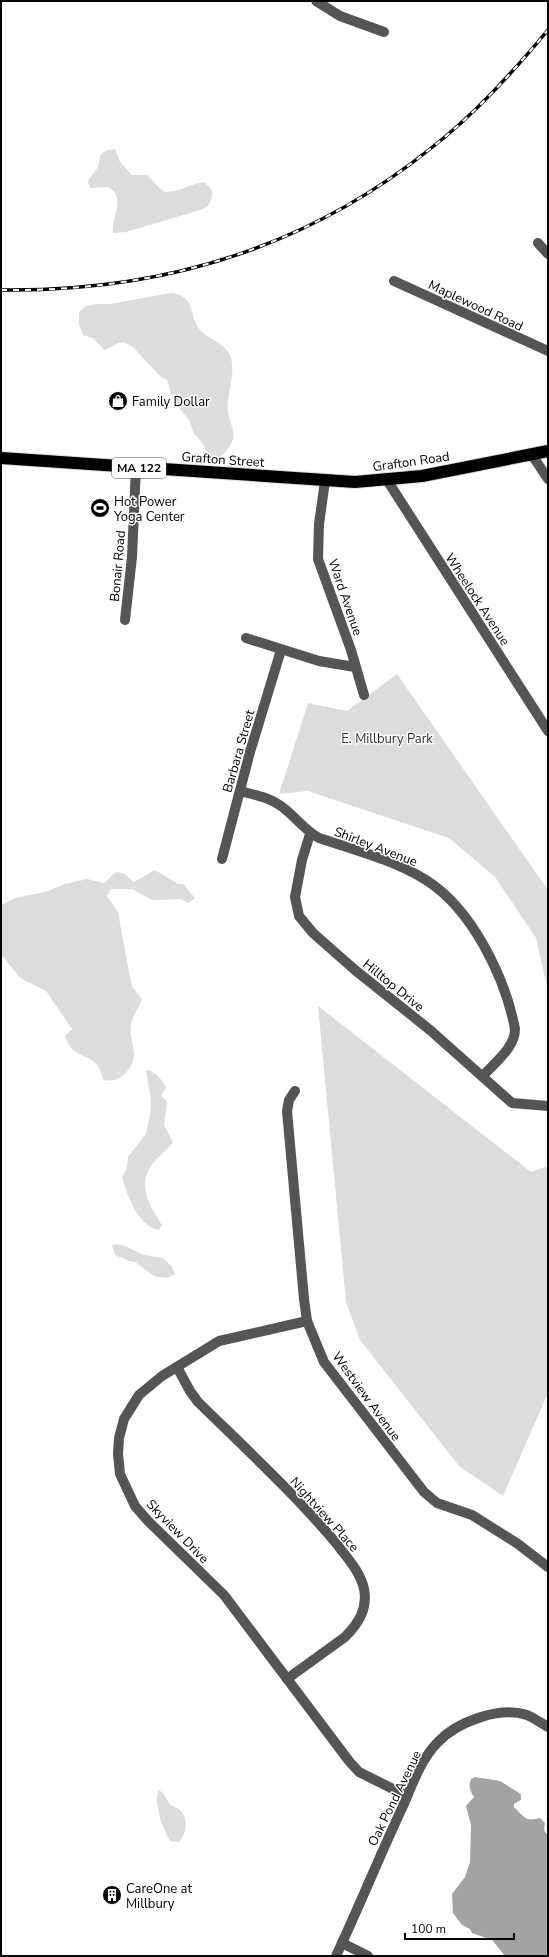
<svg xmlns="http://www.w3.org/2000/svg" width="549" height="1957" font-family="'Nunito Sans',sans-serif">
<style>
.green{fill:#dcdcdc}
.water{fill:#a3a3a3}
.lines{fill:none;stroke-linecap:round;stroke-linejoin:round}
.highway-casing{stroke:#dbdbdb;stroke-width:14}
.minor{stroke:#555;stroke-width:10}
.highway{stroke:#000;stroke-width:12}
.rail-casing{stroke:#000;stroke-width:3.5}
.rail{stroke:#fff;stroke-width:2;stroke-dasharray:6;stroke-linecap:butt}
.labels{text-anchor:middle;stroke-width:3;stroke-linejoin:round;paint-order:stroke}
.shield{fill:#fff;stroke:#4c4c4c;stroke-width:1}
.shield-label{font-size:12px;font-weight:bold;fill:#000}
.street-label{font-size:13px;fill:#000;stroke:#fff}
.poi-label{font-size:13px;fill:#000;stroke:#fff;text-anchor:start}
.park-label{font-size:13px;fill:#333;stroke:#fff}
</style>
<rect width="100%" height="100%" fill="#fff"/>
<g class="green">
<path d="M115 149 120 162 132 175H147C153 180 157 187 163 191 171 195 193 183 204 182L212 190C213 200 209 207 200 210L126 232 113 233C111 218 127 197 108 187L91 188 88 183C89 177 93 175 96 170 103 160 94 151 115 149Z"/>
<path d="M171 293C197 296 188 315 200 330 208 339 225 343 230 355 237 374 226 393 228 412 229 421 235 430 233 439 231 447 223 456 215 459L209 456 201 441 194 434 189 420 174 402 167 380 161 377 133 347C118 337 117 346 104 350L94 339 83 335 79 324V312L86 306 95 304H110Z"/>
<path d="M397 674 548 890V991L536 938 495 877 449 838 308 791 279 794 308 703 347 711Z"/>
<path d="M155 870 178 884H183L195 898 188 903 181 899 152 900 132 889H111L107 896 118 912 130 978 133 988 142 999C139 1008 133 1014 131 1024 129 1036 134 1045 134 1055 133 1070 118 1084 104 1080 101 1075 100 1069 97 1065 87 1052 72 1059 65 1036L72 1029 46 991 20 978 1 954V905L15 898 45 892 65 884 87 879 104 883 116 872 123 873 134 882Z"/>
<path d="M318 1006 531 1172 548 1166V1393L503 1496 459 1466 360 1340 346 1302Z"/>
<path d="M146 1070C154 1070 163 1080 166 1088L161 1095 167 1102 164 1125 173 1142C167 1151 158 1156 152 1165 136 1184 151 1208 162 1225L159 1230C138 1227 127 1194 122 1177L127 1168 128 1157 146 1134 150 1115 151 1100Z"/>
<path d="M116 1244 125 1246 144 1255 163 1258 172 1267 175 1274 167 1278 154 1276 135 1262 129 1261 115 1255 112 1245Z"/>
<path d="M159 1790C166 1794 166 1801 171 1805 174 1807 177 1807 180 1810 189 1819 187 1833 179 1842L170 1841C164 1830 152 1802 159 1790Z"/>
</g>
<path class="water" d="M475 1777 500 1781 521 1794V1800L514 1804V1807C524 1817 525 1822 540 1818L545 1823 544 1830 548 1836V1956H505L492 1940 472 1933 470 1929 462 1925 453 1913 452 1894 465 1877 470 1862 471 1825 466 1806 474 1797C470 1790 468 1787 471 1779Z"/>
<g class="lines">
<defs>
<path id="highway" d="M1 458 355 482 422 476 548 451"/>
</defs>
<use href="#highway" class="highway-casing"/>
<g class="minor">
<path d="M316 1 340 16 384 32"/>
<path d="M538 243 548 254"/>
<path d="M394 281 548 351"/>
<path d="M532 455 548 479"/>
<path d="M387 480 548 731"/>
<path d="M325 481 319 524 318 559 351 650 364 695"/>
<path d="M125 620 132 557 136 467"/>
<path d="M246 638 319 661 355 667"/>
<path d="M240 791C254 795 269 797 281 806 295 816 304 830 319 838 355 850 394 860 426 880 472 909 505 977 515 1029 515 1048 495 1062 483 1076"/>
<path d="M310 834 302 860 295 897 299 916 313 933 355 970 430 1030 512 1103 548 1106"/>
<path d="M222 859 250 752 281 650"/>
<path d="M295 1091 289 1100 287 1111 304 1299 307 1321 324 1362 424 1492 437 1503 472 1515 518 1544 548 1567"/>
<path d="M307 1321 219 1341 162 1376 139 1395 124 1419 119 1438 118 1454 120 1474 135 1506 148 1521 224 1595 349 1761 359 1772 407 1796"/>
<path d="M177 1367 190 1391 198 1402C245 1448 294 1493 336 1543 347 1558 360 1571 364 1589 368 1609 358 1624 345 1637L287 1679"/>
<path d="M342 1943 368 1956"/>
<path d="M336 1956C359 1907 380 1855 403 1806 412 1785 421 1759 438 1742 457 1722 499 1706 527 1715 534 1718 541 1723 548 1727"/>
</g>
<use href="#highway" class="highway"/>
<defs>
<path id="rail" d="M1 290C159 292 305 249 430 149 474 115 512 73 548 30"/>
</defs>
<use href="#rail" class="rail-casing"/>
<use href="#rail" class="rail"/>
</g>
<defs>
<symbol id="shop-disc" viewBox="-11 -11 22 22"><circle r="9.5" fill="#000" stroke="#fff"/><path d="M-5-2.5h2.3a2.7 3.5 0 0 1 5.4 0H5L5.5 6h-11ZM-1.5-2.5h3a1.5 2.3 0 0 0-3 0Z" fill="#fff"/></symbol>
<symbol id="stadium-disc" viewBox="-11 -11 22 22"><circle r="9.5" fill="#000" stroke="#fff"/><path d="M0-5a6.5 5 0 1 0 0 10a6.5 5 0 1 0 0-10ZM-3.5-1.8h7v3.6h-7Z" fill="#fff"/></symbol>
<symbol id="building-disc" viewBox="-11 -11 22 22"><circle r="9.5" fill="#000" stroke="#fff"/><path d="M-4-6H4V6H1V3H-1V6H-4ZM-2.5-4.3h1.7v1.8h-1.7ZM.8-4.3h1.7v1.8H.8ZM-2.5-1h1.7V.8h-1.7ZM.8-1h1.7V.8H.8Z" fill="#fff"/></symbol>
</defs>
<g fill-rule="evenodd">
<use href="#shop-disc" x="107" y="390" width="22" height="22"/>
<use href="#stadium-disc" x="89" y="497" width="22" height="22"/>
<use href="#building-disc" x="101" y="1884" width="22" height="22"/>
</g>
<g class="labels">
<rect class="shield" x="112" y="458" width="54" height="20" rx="3"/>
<g class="shield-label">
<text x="139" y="472">MA 122</text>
</g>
<g class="street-label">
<text transform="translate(476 305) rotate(25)" y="5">Maplewood Road</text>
<text transform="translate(223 459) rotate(4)" y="5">Grafton Street</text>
<text transform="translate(411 461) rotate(-8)" y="5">Grafton Road</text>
<text transform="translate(117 566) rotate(-85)" y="5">Bonair Road</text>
<text transform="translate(346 597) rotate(71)" y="5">Ward Avenue</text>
<text transform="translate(478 599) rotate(57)" y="5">Wheelock Avenue</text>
<text transform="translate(238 751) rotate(-74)" y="5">Barbara Street</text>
<text transform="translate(376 846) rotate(21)" y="5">Shirley Avenue</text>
<text transform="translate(394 985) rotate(39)" y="5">Hilltop Drive</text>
<text transform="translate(367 1396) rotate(54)" y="5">Westview Avenue</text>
<text transform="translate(325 1514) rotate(48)" y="5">Nightview Place</text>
<text transform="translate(178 1531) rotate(46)" y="5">Skyview Drive</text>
<text transform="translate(394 1798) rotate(-64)" y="5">Oak Pond Avenue</text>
</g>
<g class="poi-label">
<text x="132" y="406">Family Dollar</text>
<text x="114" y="506">Hot Power<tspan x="114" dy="15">Yoga Center</tspan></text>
<text x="126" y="1893">CareOne at<tspan x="126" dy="15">Millbury</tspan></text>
</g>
<g class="park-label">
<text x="387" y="743">E. Millbury Park</text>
</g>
</g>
<rect width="549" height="1957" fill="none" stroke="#000000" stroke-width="4"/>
<path d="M405 1933v6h109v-6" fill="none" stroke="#000000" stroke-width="2"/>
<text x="411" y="1933" font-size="12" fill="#000000" stroke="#ffffff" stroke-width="3" paint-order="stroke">100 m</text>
</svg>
